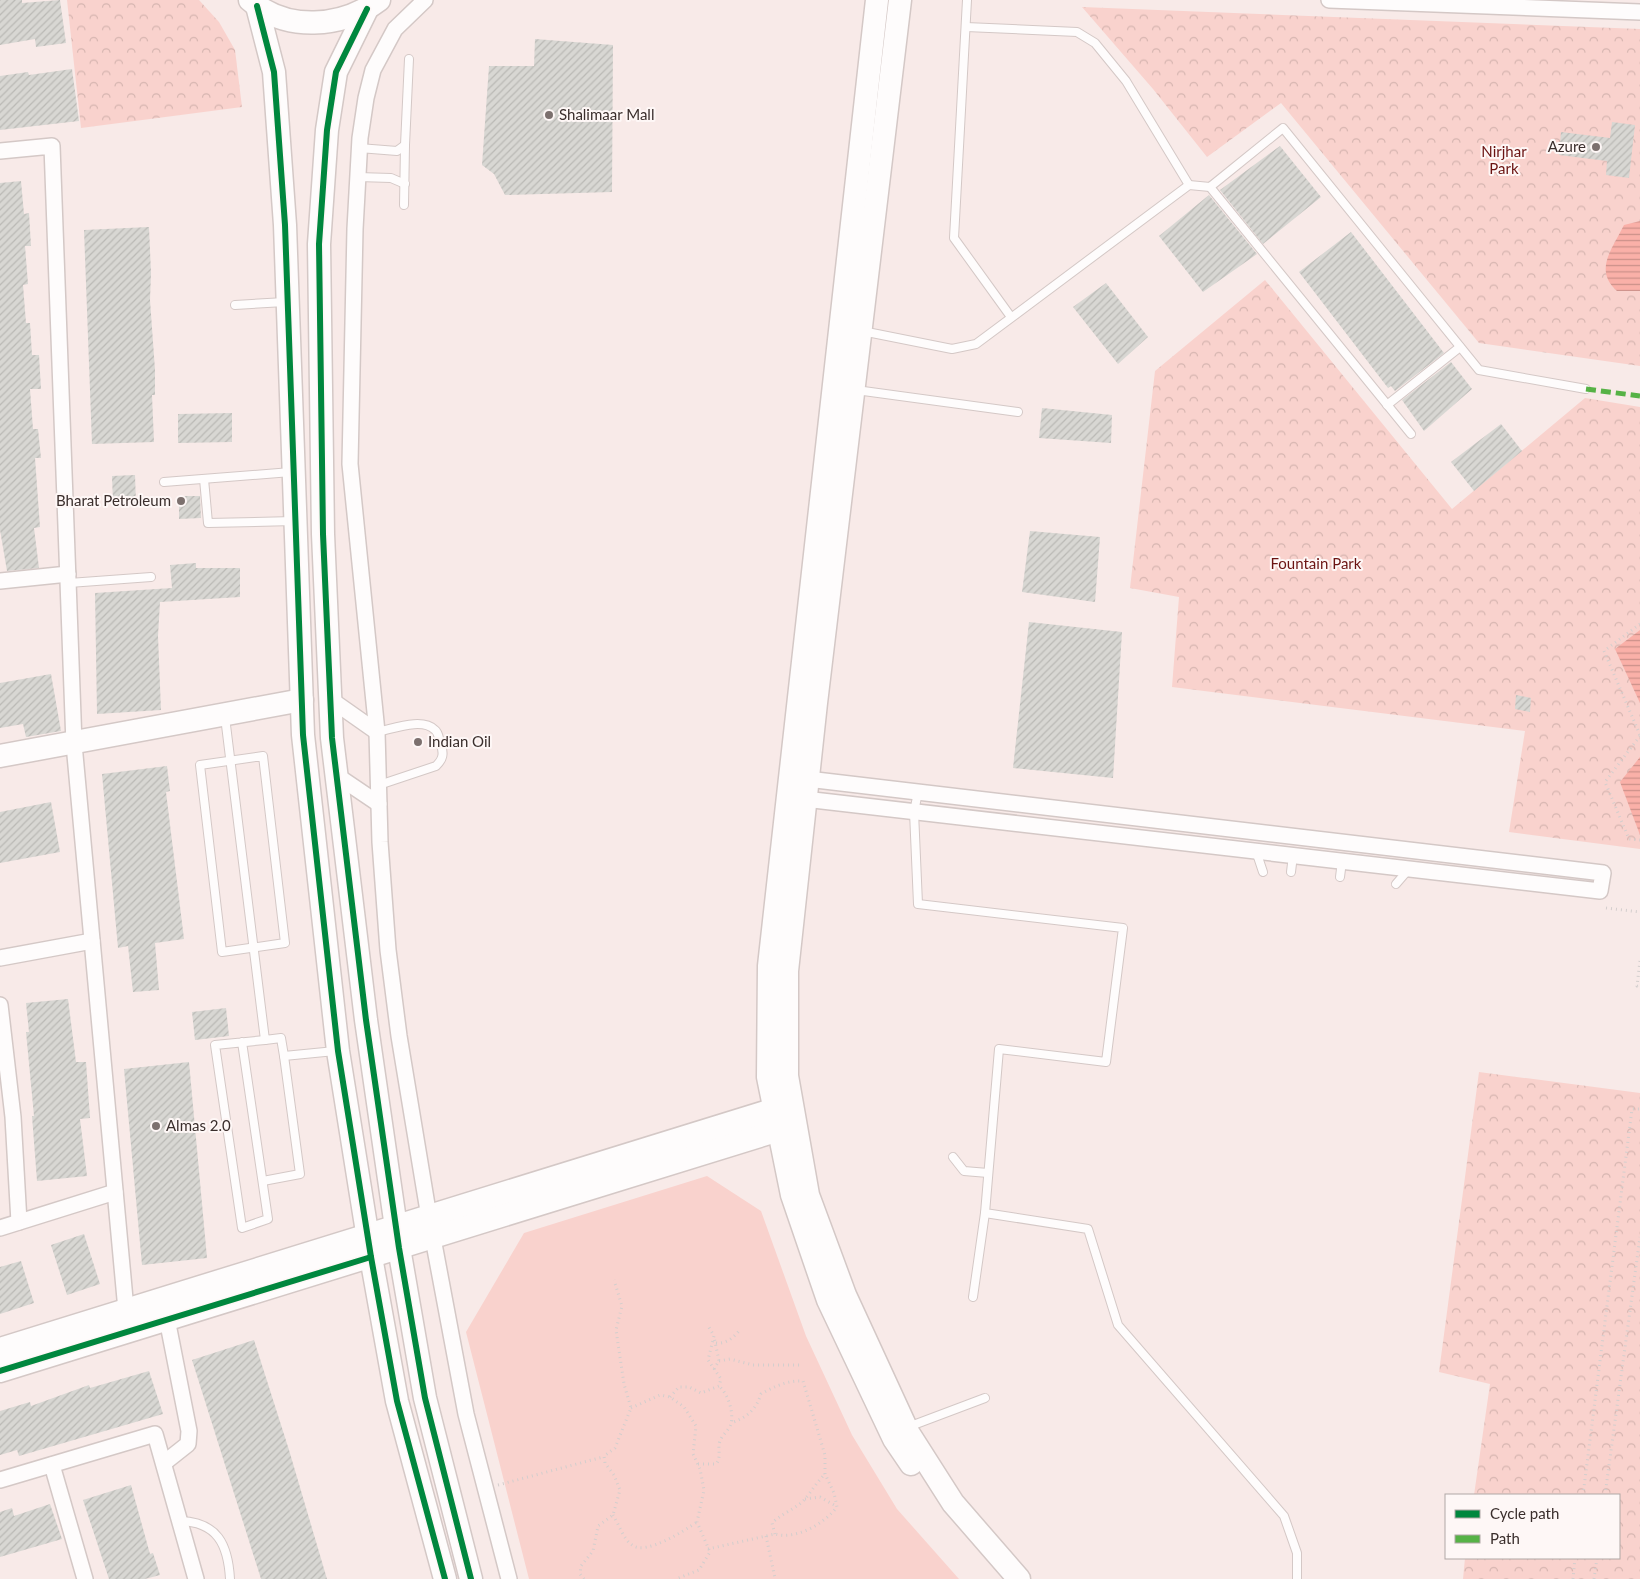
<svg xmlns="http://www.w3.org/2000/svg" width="1640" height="1579" font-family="Lato,sans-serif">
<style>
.park{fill:url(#park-crowns)}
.garden{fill:#f9d2cd}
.water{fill:url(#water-rules)}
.building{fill:url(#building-hatch)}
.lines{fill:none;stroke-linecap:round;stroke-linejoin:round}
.lane-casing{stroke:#d4c8c6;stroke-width:10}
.street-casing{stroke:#d4c8c6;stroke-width:18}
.secondary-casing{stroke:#d4c8c6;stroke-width:25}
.path{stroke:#d3cecd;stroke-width:3;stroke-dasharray:1 4;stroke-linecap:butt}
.lane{stroke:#fefcfc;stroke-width:8}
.street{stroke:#fefcfc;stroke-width:15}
.secondary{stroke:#fefcfc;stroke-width:22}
.quiet{stroke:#56b246;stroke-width:5;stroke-dasharray:10 5;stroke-linecap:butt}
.cycleway-casing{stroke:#fef7f6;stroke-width:9}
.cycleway{stroke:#00873e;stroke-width:6}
.poi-dot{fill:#7c706e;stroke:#fef7f6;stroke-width:2}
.labels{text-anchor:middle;stroke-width:4;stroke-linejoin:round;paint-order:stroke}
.poi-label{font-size:15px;fill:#3a2e2c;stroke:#fef7f6;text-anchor:start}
.park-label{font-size:15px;fill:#6b1312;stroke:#fef7f6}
</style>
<defs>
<pattern id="park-crowns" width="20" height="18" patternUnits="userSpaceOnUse" patternTransform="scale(1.25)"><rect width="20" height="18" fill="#f9d2cd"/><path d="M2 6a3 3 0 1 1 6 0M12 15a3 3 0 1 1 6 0" fill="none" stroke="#d6b5b0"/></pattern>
<pattern id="water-rules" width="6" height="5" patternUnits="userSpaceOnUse" patternTransform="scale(1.25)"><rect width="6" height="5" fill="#fab0a8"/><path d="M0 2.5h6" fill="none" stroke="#cb9089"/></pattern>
<pattern id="building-hatch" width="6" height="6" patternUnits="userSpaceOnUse" patternTransform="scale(1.25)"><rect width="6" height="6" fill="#d8d7d3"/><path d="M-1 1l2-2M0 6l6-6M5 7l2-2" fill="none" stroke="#bab9b5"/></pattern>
</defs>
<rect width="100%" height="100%" fill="#f8eae8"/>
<g class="park">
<path d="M67 0H199L219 22 235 50 242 107 81 128Z"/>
<path d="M1082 7 1640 29V366L1479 343 1281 103 1207 157 1153 89Z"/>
<path d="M1265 280 1452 509 1585 398 1640 407V849L1509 832 1525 731 1172 687 1179 597 1130 588 1155 371Z"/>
<path d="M1479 1072 1640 1093V1579H1463L1465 1558H1619V1495H1474L1490 1384 1439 1372Z"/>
</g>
<path class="garden" d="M707 1176 761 1211 806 1336 852 1435 897 1509 959 1579H529L466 1332 524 1233Z"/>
<g class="water">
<path d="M1640 221V291H1617C1593 270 1613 248 1624 225Z"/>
<path d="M1640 630V703L1615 649Z"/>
<path d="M1640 757V835L1620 782Z"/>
</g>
<g class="building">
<path d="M0 0H22V3L60 0 66 43 36 47 35 39 0 45Z"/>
<path d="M535 39 613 45 612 192 505 195 494 174 482 165 489 66H534Z"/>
<path d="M72 69 79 121 0 130V76L28 72 29 75Z"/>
<path d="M1612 122 1635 125 1629 178 1606 175 1607 161 1559 155 1561 132 1610 138Z"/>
<path d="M1280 146 1321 197 1263 244 1220 190Z"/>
<path d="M21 181 24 214 29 213 31 246H25L28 284 23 285 26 323H30L32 355H39L41 389H30L33 429H38L41 458H35L40 527 34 528 39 568 7 571 0 530V183Z"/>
<path d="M1209 195 1257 254 1203 292 1159 236Z"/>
<path d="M149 227 151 273 150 300 155 370V395H152L154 442 92 444 84 230Z"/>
<path d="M1351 232 1444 353 1395 391 1391 386 1388 388 1299 272Z"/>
<path d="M1106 283 1148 337 1118 364 1073 307Z"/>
<path d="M1451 362 1472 389 1424 431 1402 400Z"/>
<path d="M1042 408 1112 415 1111 443 1039 438Z"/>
<path d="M232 413V442L178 443V414Z"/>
<path d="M1501 424 1522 451 1474 491 1451 462Z"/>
<path d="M135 475 136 503 113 504 112 476Z"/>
<path d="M179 496H200L201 518 179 519Z"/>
<path d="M1030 531 1100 537 1095 602 1022 592Z"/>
<path d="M196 563V568H240V597L160 602 158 636 161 710 97 714 95 593 172 588 170 565Z"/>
<path d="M1029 622 1122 632 1113 778 1013 768Z"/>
<path d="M51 674 61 731 26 737 23 724 0 728V683Z"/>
<path d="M1516 695 1531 698 1530 712 1515 709Z"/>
<path d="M167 766 170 791 166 792 184 939 155 943 159 990 133 992 128 946 118 948 102 774Z"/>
<path d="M51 802 60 852 0 863V812Z"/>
<path d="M68 999 76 1062H86L90 1118 80 1119 87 1176 37 1181 32 1116H34L26 1032H29L26 1003Z"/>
<path d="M226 1008 229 1036 195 1040 192 1012Z"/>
<path d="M189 1062 207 1258 142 1265 124 1069Z"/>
<path d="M84 1234 100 1284 67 1295 51 1245Z"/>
<path d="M21 1261 34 1303 0 1314V1267Z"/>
<path d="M254 1340 289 1450 327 1579H261L192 1360Z"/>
<path d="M149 1371 163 1414 19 1456 17 1450 0 1455V1411L30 1402 31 1406 89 1385 90 1388Z"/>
<path d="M131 1485 150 1554 153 1553 160 1575 145 1579H109L83 1500Z"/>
<path d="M50 1504 62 1539 0 1557V1512L12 1508 14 1516Z"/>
</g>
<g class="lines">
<defs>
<g id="lane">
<path d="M967 0 954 238 1011 317"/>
<path d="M966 27 1077 32 1095 43 1126 81 1189 185"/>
<path d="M359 148 397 151 405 145 409 59"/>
<path d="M358 177 391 178 405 184"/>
<path d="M1210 187 1411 434"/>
<path d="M404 205 405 145"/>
<path d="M235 305 285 302"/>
<path d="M862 331 952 349 976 344 1189 185 1210 187 1283 128 1479 370 1586 389"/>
<path d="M856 390 1018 412"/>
<path d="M1387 405 1460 347"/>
<path d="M204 479 208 523 294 521"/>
<path d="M164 482 291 472"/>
<path d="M69 583 151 577"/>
<path d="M225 717 265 1040 281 1038 284 1056 335 1051"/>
<path d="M377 732C393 729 422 717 435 730 439 733 439 740 441 745 444 754 443 759 436 766L379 785"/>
<path d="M263 756 285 943 222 952 200 765Z"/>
<path d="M918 792 914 812 918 904 1123 928 1106 1062 999 1049 985 1213 1088 1229 1118 1325 1284 1516 1297 1553V1579"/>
<path d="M1256 851 1263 872"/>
<path d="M1291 872 1293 855"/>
<path d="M1340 877 1342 861"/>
<path d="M1396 884 1409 869"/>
<path d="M242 1042 268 1219 242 1228 215 1045 265 1040"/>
<path d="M953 1157 964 1171 988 1173"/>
<path d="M263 1181 300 1174 284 1056"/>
<path d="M973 1297 985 1213"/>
<path d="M908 1427 985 1398"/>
<path d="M180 1521C217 1522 228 1544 230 1579"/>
</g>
<g id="street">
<path d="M425 0 395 29 373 70 366 98 360 138 355 229 350 464 377 732 380 842 388 950 399 1036 429 1217 466 1414 509 1579"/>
<path d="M1329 0 1640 12"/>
<path d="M0 151 52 146 74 744 126 1310"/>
<path d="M0 581 68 574"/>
<path d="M330 699 377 732"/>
<path d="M336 775 379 804"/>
<path d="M796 798 1600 891 1603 873 799 778"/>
<path d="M0 958 92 941"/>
<path d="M0 1005 13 1117 19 1222"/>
<path d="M0 1228 115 1192"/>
<path d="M164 1463 188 1444 189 1431 167 1319"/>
<path d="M52 1465 85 1579"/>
<path d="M0 1480 155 1434 196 1579"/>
</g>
<g id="secondary">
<path d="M250 0C286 32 342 28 379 0"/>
<path d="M877 0 769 966 768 1077 792 1195 828 1300 894 1439 911 1464"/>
<path d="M900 0 816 703 787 971V1076L808 1195 845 1295 909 1434 953 1503 1019 1579"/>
<path d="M257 6 274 72 285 225 303 735 338 1051 371 1257 397 1401 445 1579"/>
<path d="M367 9 336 72 327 130 319 244 323 534 332 738 366 1020 399 1248 425 1398 471 1579"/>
<path d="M0 756 302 700"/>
<path d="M0 1349 788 1105"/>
<path d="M0 1371 792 1126"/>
</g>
</defs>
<use href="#lane" class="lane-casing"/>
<use href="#street" class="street-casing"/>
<use href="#secondary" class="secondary-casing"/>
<g class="path">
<path d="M1640 624 1604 651 1640 735"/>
<path d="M1640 736 1605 782 1629 839 1640 840"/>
<path d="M1606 908 1640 912"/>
<path d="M1640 961 1637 986 1640 987"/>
<path d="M716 1343C726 1344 733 1338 739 1331"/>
<path d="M719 1361 730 1359 753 1365H801"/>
<path d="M714 1369 719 1361 714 1337"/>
<path d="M670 1397 679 1387H689L701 1393 719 1386 721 1379 708 1360 714 1336 707 1324"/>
<path d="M631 1408 660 1395 670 1397 684 1407 696 1426 693 1454 700 1469 704 1490 697 1522 710 1552 699 1570 676 1579"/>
<path d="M698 1464H716C722 1457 717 1449 720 1441 722 1435 729 1430 731 1424 734 1412 728 1394 719 1386"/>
<path d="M498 1485 603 1457"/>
<path d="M1583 1495 1632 1109H1640"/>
<path d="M1605 1495 1640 1237"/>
<path d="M805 1499 820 1497 836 1506"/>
<path d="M613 1515C618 1523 624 1540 632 1545 646 1556 685 1530 697 1522"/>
<path d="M775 1534 772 1523C782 1513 796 1509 805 1499 811 1492 817 1482 825 1474"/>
<path d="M766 1536 775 1578"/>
<path d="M708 1549 775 1534C796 1540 824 1524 837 1507L834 1493 825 1474V1455L803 1381C788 1380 773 1387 761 1394 756 1410 746 1418 731 1423"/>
<path d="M584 1579 580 1574 581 1566 593 1551 598 1526 613 1515 620 1490 614 1475 605 1463 604 1456 615 1448 631 1408 624 1384 616 1330 622 1306 614 1280"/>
<path d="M1573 1579 1575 1558"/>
<path d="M1594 1579 1597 1558"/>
</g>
<use href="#lane" class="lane"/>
<use href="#street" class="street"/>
<use href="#secondary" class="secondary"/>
<path class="quiet" d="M1586 389 1640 396"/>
<defs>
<g id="cycleway">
<path d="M257 6 274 72 285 225 303 735 338 1051 371 1257 397 1401 445 1579"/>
<path d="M367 9 336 72 327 130 319 244 323 534 332 738 366 1020 399 1248 425 1398 471 1579"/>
<path d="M0 1371 371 1257"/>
</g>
</defs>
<use href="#cycleway" class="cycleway-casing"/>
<use href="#cycleway" class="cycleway"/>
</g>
<g class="poi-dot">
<circle cx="549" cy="115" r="5"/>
<circle cx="1596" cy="147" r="5"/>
<circle cx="181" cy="501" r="5"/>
<circle cx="418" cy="742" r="5"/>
<circle cx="156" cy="1126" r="5"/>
</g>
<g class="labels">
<g class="poi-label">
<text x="559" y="120">Shalimaar Mall</text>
<text x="1586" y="152" text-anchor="end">Azure</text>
<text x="171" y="506" text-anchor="end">Bharat Petroleum</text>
<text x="428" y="747">Indian Oil</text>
<text x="166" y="1131">Almas 2.0</text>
</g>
<g class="park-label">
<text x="1504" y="157">Nirjhar<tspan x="1504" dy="17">Park</tspan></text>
<text x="1316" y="569">Fountain Park</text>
</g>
</g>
<rect x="1445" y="1494" width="175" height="65" fill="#fef7f6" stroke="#b0a7a5"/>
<rect x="1455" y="1510" width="25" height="8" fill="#00873e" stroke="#b0a7a5"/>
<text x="1490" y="1519" font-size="15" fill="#3a2e2c">Cycle path</text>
<rect x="1455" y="1535" width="25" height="8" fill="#56b246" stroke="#b0a7a5"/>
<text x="1490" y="1544" font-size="15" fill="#3a2e2c">Path</text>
</svg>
